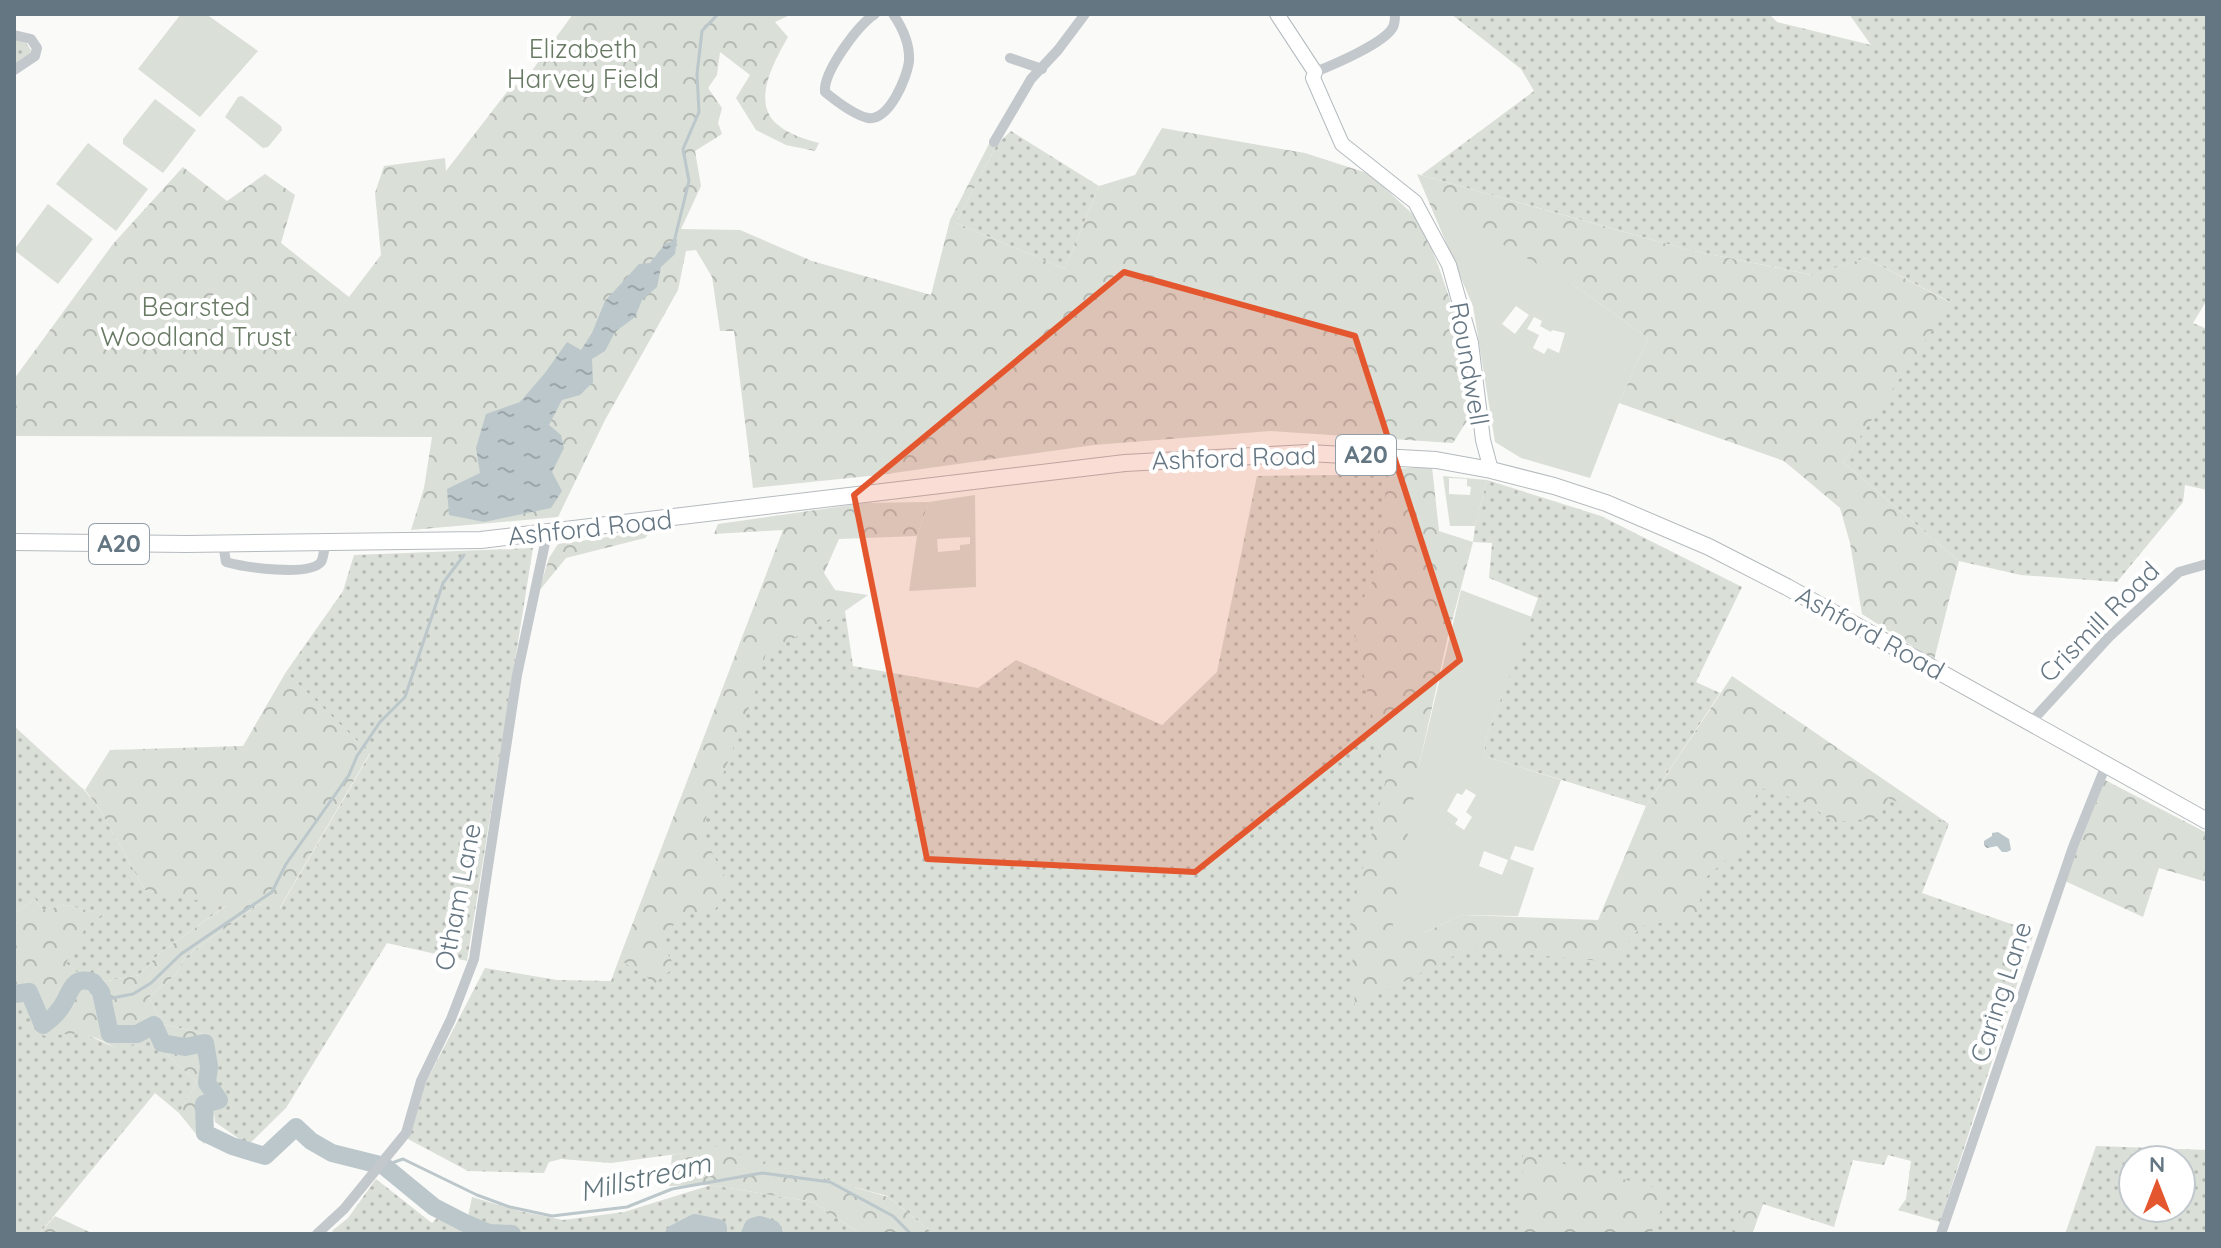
<svg xmlns="http://www.w3.org/2000/svg" width="2221" height="1248" font-family="Quicksand,sans-serif">
<style>
.grass{fill:url(#grass-dots);fill-rule:evenodd}
.forest{fill:url(#forest-crowns)}
.garden{fill:#dadfd7;fill-rule:evenodd}
.water{fill:url(#water-ripples)}
.lines{fill:none;stroke-linecap:round;stroke-linejoin:round}
.stream{stroke:#bbc7cb;stroke-width:3}
.river{stroke:#bbc7cb;stroke-width:18}
.secondary-casing{stroke:#b3babf;stroke-width:16}
.primary-casing{stroke:#b5babe;stroke-width:18}
.street{stroke:#c3c8cc;stroke-width:10}
.secondary{stroke:#fff;stroke-width:14}
.primary{stroke:#fff;stroke-width:16}
.marked{fill:#e4572e;fill-opacity:0.2;stroke:#e4572e;stroke-width:6;stroke-linejoin:round}
.labels{text-anchor:middle;stroke-width:8;stroke-linejoin:round;paint-order:stroke}
.shield{fill:#fff;stroke:#939fa8;stroke-width:2}
.shield-label{font-size:24px;font-weight:bold;fill:#657683}
.park-label{font-size:26px;fill:#687a64;stroke:#fff}
.street-label{font-size:26px;fill:#657683;stroke:#fff}
.water-label{font-size:28px;font-style:italic;fill:#60757c;stroke:#fff}
</style>
<defs>
<pattern id="grass-dots" width="8" height="8" patternUnits="userSpaceOnUse" patternTransform="scale(2)"><rect width="8" height="8" fill="#dadfd7"/><path d="M2 2h.1M6 6h.1" fill="none" stroke="#b4b9b4" stroke-width="1.8" stroke-linecap="round"/></pattern>
<pattern id="forest-crowns" width="20" height="18" patternUnits="userSpaceOnUse" patternTransform="scale(2)"><rect width="20" height="18" fill="#dadfd7"/><path d="M2 6a3 3 0 1 1 6 0M12 15a3 3 0 1 1 6 0" fill="none" stroke="#b4b9b4"/></pattern>
<pattern id="water-ripples" width="26" height="14" patternUnits="userSpaceOnUse" patternTransform="scale(2)"><rect width="26" height="14" fill="#bbc7cb"/><path d="M2 4q2-2 4 0t4 0M15 11q2-2 4 0t4 0" fill="none" stroke="#9ca6aa"/></pattern>
</defs>
<rect width="100%" height="100%" fill="#fafaf8"/>
<g class="grass">
<path d="M1451 14H1769L1777 22 1871 45 1849 14H2207V300L2193 323 2207 329V490L2185 485 2183 502 2117 582 2021 575 1959 561 1843 462 1950 302 1866 258 1813 275 1689 250 1421 175 1534 91 1521 69Z"/>
<path d="M14 38 26 43 31 50 30 55 14 67Z"/>
<path d="M1011 131 1099 186 1065 269 956 223 997 144Z"/>
<path d="M1425 474 1384 835 1391 942 1600 953 1753 720 1949 824 1922 893 2034 932 1940 1222 1898 1210 1906 1199 1911 1161 1888 1155 1884 1165 1853 1160 1834 1227 1763 1204 1752 1234H934L887 1196 713 1149 611 1163 561 1159 549 1162 544 1173 468 1171 408 1139 424 1086 485 968 557 980 611 981 619 959 638 971 754 649 845 611 853 666 978 688 1016 660 1162 725 1217 672 1257 476Z"/>
<path d="M1487 480 1601 516 1742 587 1696 682 1720 693 1646 806 1484 756 1485 741 1538 598 1489 578 1492 543 1473 542 1475 526Z"/>
<path d="M533 548 467 961 387 943 286 1108 248 1145 215 1122 214 1113 221 1101 207 1034 162 1024 149 997 176 974 185 957 259 904 280 908 370 754 286 672 343 591 354 555Z"/>
<path d="M14 726 84 790 99 808 145 890 227 905 160 953 139 975 108 981 77 972 65 963 86 926 102 914 66 905 43 910 35 899 14 914Z"/>
<path d="M14 1003H22L45 1035 81 1032 120 1050 151 1034 161 1049 197 1082 179 1113 155 1093 39 1234H14Z"/>
<path d="M2096 1146 2207 1150V1234H2065ZM2133 1160H2181V1208H2133Z"/>
<path d="M376 1179 432 1223 441 1214 466 1226 472 1197 519 1211 563 1220 624 1212 711 1185 813 1202 861 1234H335L332 1231 348 1218Z"/>
</g>
<g class="forest">
<path d="M573 14H792L775 22 788 37C775 60 750 103 778 125 790 135 805 139 819 143L815 151 786 145 756 130 736 98 750 75 720 52 717 75 708 88 722 108 718 123 722 134 695 151 701 186 681 229 740 230 812 261 931 295 950 220 991 140 997 144 956 223 1065 269 1099 186 1135 175 1162 128 1305 153 1370 174 1421 222 1438 265 1467 349 1475 408 1453 443 1270 431 1094 445 879 475 753 488 734 331H720L712 277 696 250 686 251 678 290 605 420 558 517 411 530 424 488 432 437 14 436V379L113 244 183 167 227 201 265 174 295 195 281 243 349 297 381 255 375 193 384 166 445 158 446 171 513 84 520 87Z"/>
<path d="M1417 174 1689 250 1812 275 1866 258 1951 303 1843 462 1959 561 1934 660 1862 614 1850 543 1840 508 1784 461 1619 403 1648 338 1571 283 1473 306Z"/>
<path d="M1432 467 1439 531 1473 542 1447 640 1419 766 1421 934 1462 915 1598 920 1646 806 1732 676 1949 824 1888 798 1880 818 1833 822 1807 803 1758 787 1744 845 1704 879 1697 917 1641 926 1613 962 1467 949 1355 1007 1350 918 1386 779 1352 620 1372 582 1389 469Z"/>
<path d="M929 502 917 536 839 539 824 573 835 590 868 595 845 611 766 653 757 687 701 831 731 889 712 913H681L662 943 675 967 655 983 619 959 783 530 714 534 718 524 865 503Z"/>
<path d="M651 531 645 538 566 558 539 591 549 558 558 544Z"/>
<path d="M286 672 370 753 279 909 259 904 185 957 176 974 149 997 162 1024 207 1034 221 1101C212 1115 211 1129 204 1144L179 1113 197 1082 161 1049 151 1035 120 1051C89 1031 80 1032 44 1036L22 1003H14V914L35 899 43 910 66 905 103 914 86 927 66 963 77 972 108 981 139 975 160 953 226 906 145 890 99 808 85 790 110 750 243 746Z"/>
<path d="M2105 780 2207 833V882L2159 868 2143 917 2065 881Z"/>
<path d="M729 1144 732 1152 888 1197 934 1234H861L813 1202 711 1185 669 1186 672 1155Z"/>
<path d="M1523 1153 1669 1191 1651 1234H1521Z"/>
<path d="M1748 1195 1763 1204 1752 1234H1731Z"/>
<path d="M55 1216 94 1234H39Z"/>
</g>
<g class="garden">
<path d="M181 14H206L258 51 200 117 138 69Z"/>
<path d="M242 96 281 126 282 130 268 147 263 148 225 117 238 97Z"/>
<path d="M155 99 196 130 163 173 123 144V139Z"/>
<path d="M88 143 148 189 116 231 56 184Z"/>
<path d="M48 204 93 239 58 284 14 250Z"/>
<path d="M1449 214 1571 283 1648 338 1619 403 1590 478 1521 458 1495 442 1473 306 1437 219ZM1516 306 1529 315 1515 334 1502 324ZM1534 317 1542 321 1540 326 1551 332 1552 330 1565 333 1559 353 1548 348 1544 354 1533 348 1539 335 1527 329Z"/>
<path d="M1443 476 1487 480 1475 526H1450ZM1449 478 1467 479V486L1471 487 1470 495 1449 494Z"/>
<path d="M975 495 976 587 909 591 917 536 929 502ZM970 537V544L960 545V550L938 552 937 539Z"/>
<path d="M1461 590 1532 617 1485 741 1484 756 1561 780 1533 851 1515 846 1510 859 1534 868 1518 916 1462 915 1421 934 1390 942 1419 766ZM1466 789 1476 795 1466 812 1472 817 1464 830 1455 824 1458 819 1447 811 1457 793 1462 795ZM1484 851 1508 860 1502 875 1479 866Z"/>
</g>
<g class="water">
<path d="M677 239 675 254 661 267 657 287 642 300 635 317 615 332 605 351 592 359 593 382 580 395 562 400 549 425 561 435 564 448 552 472 562 491 551 508 484 522 449 515 447 489 480 473 476 448 486 414 520 402 545 373 567 342 581 350 592 333 605 301 639 264 650 263 665 244Z"/>
<path d="M1998 832 2009 839 2011 850 2007 852H2002L1997 846 1987 848 1984 845V841L1992 836V833Z"/>
</g>
<g class="lines">
<g class="stream">
<path d="M674 242 689 181 683 149 699 112 697 74 702 31 718 14"/>
<path d="M102 1000 133 994 151 983 181 954 272 892 286 864 349 775 357 756 380 722 405 697 443 583 464 555"/>
<path d="M386 1165 403 1159 477 1195 510 1207 552 1216 627 1207 672 1189 762 1173 830 1182 893 1216 911 1234"/>
</g>
<g class="river">
<path d="M14 994 29 992 43 1025C50 1020 57 1014 62 1006 71 993 71 975 93 982L101 992 110 1034H137L154 1025 162 1043 185 1047 205 1043 209 1066 207 1083 219 1100 204 1104 205 1133 232 1146 265 1156 296 1127 311 1141 332 1153 384 1166 434 1207 465 1223 489 1233 512 1234"/>
<path d="M674 1234 695 1223 718 1228V1234"/>
<path d="M750 1234 753 1227 760 1225 772 1229 774 1234"/>
</g>
<defs>
<path id="secondary" d="M1277 14 1315 72 1313 78 1342 144 1415 202 1449 265 1471 343 1483 440 1491 470"/>
<path id="primary" d="M14 542 186 544 481 540 1125 463 1308 453 1436 460 1491 470 1554 486 1606 503 1709 547 1787 587 2207 821"/>
</defs>
<use href="#secondary" class="secondary-casing"/>
<use href="#primary" class="primary-casing"/>
<g class="street">
<path d="M875 14C858 25 823 72 825 92 836 101 854 115 868 118 889 121 907 78 909 61 910 44 902 27 893 14"/>
<path d="M14 35 31 39 37 48 35 56 14 70"/>
<path d="M1010 58 1042 69"/>
<path d="M1315 72C1333 65 1385 43 1393 27 1395 23 1395 18 1395 14"/>
<path d="M994 142 1031 79 1058 50 1085 14"/>
<path d="M223 544 226 562C244 567 309 577 321 562 324 557 324 549 325 543"/>
<path d="M2030 723 2109 637 2179 572 2207 564"/>
<path d="M317 1234 344 1209 406 1133 421 1081 451 1019 474 959 517 675 547 534"/>
<path d="M1941 1234 2073 847 2106 765"/>
</g>
<use href="#secondary" class="secondary"/>
<use href="#primary" class="primary"/>
</g>
<path class="marked" d="M1124 272 1355 336 1460 660 1195 872 927 859 854 495Z"/>
<g class="labels">
<g class="shield">
<rect x="1336" y="435" width="60" height="40" rx="6"/>
<rect x="89" y="524" width="60" height="40" rx="6"/>
</g>
<g class="shield-label">
<text x="1366" y="463">A20</text>
<text x="119" y="552">A20</text>
</g>
<g class="park-label">
<text x="583" y="58">Elizabeth<tspan x="583" dy="30">Harvey Field</tspan></text>
<text x="196" y="316">Bearsted<tspan x="196" dy="30">Woodland Trust</tspan></text>
</g>
<g class="street-label">
<text transform="translate(1469 364) rotate(80)" y="9">Roundwell</text>
<text transform="translate(1234 458) rotate(-2)" y="9">Ashford Road</text>
<text transform="translate(590 528) rotate(-6)" y="9">Ashford Road</text>
<text transform="translate(2099 622) rotate(-45)" y="9">Crismill Road</text>
<text transform="translate(1870 633) rotate(29)" y="9">Ashford Road</text>
<text transform="translate(458 897) rotate(-79)" y="9">Otham Lane</text>
<text transform="translate(2001 992) rotate(-72)" y="9">Caring Lane</text>
</g>
<g class="water-label">
<text transform="translate(645 1177) rotate(-13)" y="10">Millstream</text>
</g>
</g>
<rect width="2221" height="1248" fill="none" stroke="#657683" stroke-width="32"/>
<g transform="translate(2157 1184)"><circle r="38" fill="#ffffff" stroke="#c1c8cd" stroke-width="2"/>
<path d="M0-6L14 30L0 20L-14 30Z" fill="#e4572e"/>
<text y="-12" font-size="22" font-weight="bold" text-anchor="middle" fill="#657683">N</text>
</g>
</svg>
